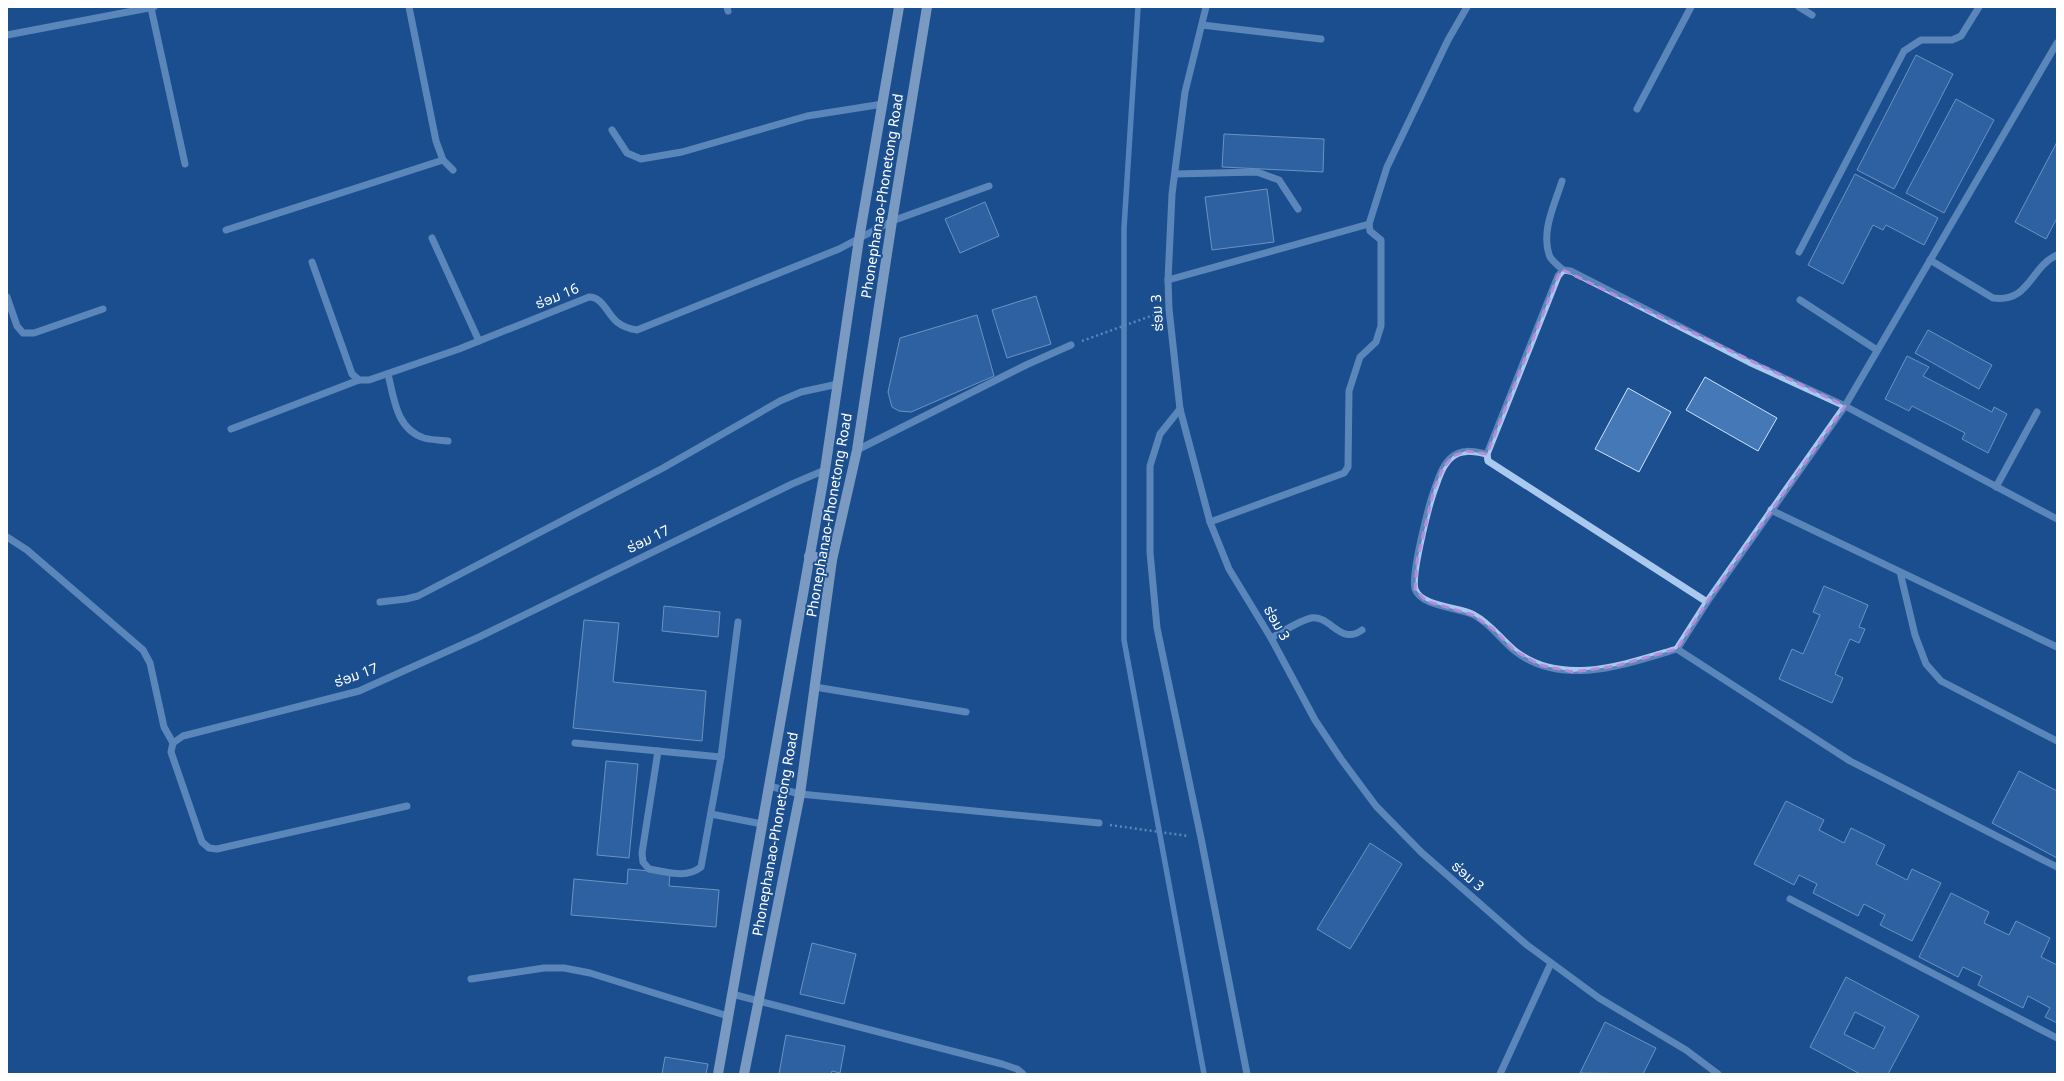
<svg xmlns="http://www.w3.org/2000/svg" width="2064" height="1081" font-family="'Noto Sans','Noto Sans Lao',sans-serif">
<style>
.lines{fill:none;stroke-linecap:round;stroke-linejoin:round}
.stream{stroke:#9cc4f0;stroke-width:5.5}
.building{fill:#4478b7;stroke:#cfe3fa;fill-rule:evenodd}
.path{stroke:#a9c9ee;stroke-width:2.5;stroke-dasharray:2 3;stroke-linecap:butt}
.minor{stroke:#a9c9ee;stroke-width:7}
.major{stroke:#f0f6ff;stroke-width:10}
.marked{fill:none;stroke:#b68bdc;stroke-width:3;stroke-dasharray:8 5;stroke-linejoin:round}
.labels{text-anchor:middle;stroke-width:4;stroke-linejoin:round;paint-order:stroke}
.street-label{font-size:14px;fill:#fff;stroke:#1b4f8f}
</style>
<rect width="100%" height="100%" fill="#1b4f8f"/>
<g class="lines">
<path class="stream" d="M1138 7 1124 228V640L1204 1074"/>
</g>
<g class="building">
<path d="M1916 55 1953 74 1894 189 1857 170Z"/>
<path d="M1956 99 1994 120 1944 213 1906 193Z"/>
<path d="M1224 134 1324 139 1323 172 1222 167Z"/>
<path d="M2057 142V218L2046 239 2015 222Z"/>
<path d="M1855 174 1938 218 1924 245 1886 225 1883 230 1873 225 1843 284 1808 265Z"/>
<path d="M1267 189 1274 242 1212 250 1205 197Z"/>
<path d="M985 202 999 236 960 253 945 219Z"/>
<path d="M1036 296 1051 344 1007 358 992 310Z"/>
<path d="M977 315 994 376 911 412 899 411 892 407 888 392 900 338Z"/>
<path d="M1928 330 1992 365 1979 389 1915 353Z"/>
<path d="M1907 356 1929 367 1923 376 1992 412 1994 407 2007 414 1988 453 1962 439 1965 433 1912 406 1909 411 1885 399Z"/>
<path d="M1705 377 1777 418 1758 451 1686 410Z"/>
<path d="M1628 388 1671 412 1639 472 1595 449Z"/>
<path d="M1824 586 1868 605 1859 627 1865 629 1859 643 1850 639 1835 674 1843 678 1832 703 1779 679 1792 649 1803 654 1820 615 1813 612Z"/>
<path d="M664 606 720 612 718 637 662 631Z"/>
<path d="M584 620 619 623 613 682 706 691 702 741 573 728Z"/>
<path d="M606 761 638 764 629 858 597 855Z"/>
<path d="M2019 771 2057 791V858L1992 823Z"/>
<path d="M1786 801 1824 820 1819 830 1844 843 1851 828 1885 845 1876 864 1907 880 1912 869 1941 883 1912 941 1880 925 1885 915 1864 904 1858 916 1813 893 1817 884 1799 875 1794 885 1754 864Z"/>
<path d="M1370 843 1402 864 1350 949 1317 929Z"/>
<path d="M628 869 670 873 669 886 719 890 716 927 571 915 574 879 627 884Z"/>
<path d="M1951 893 1989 912 1984 923 2009 935 2016 921 2050 938 2041 957 2057 965V1023L2045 1017 2050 1008 2028 996 2023 1008 1978 985 1982 976 1963 967 1958 977 1919 957Z"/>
<path d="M812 943 856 954 844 1004 800 994Z"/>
<path d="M1846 977 1919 1016 1888 1074H1860L1810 1047ZM1855 1012 1885 1027 1874 1049 1844 1034Z"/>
<path d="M1605 1022 1656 1048 1643 1074 1580 1073Z"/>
<path d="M786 1035 845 1046 840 1073 832 1071 831 1074H779Z"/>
<path d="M665 1057 708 1064 706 1074H662Z"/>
</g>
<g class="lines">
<g class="path">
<path d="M1082 341 1159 313"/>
<path d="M1110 825 1188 836"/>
</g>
<g class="minor">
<path d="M409 7 436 141 443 160 453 170"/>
<path d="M727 7 728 11"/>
<path d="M1206 7 1185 92 1172 194 1168 280 1169 309 1180 409 1210 522 1229 569 1271 638 1315 720 1341 759 1376 806 1421 852 1527 945 1599 998 1686 1050 1718 1074"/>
<path d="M1799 7 1812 15"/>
<path d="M151 8 185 164"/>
<path d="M1202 25 1321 39"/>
<path d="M7 35 154 7"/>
<path d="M1637 109 1691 7"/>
<path d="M612 130 627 153 641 159 682 152 807 116 883 104"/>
<path d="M1175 174 1257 172 1279 180 1298 209"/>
<path d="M1562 181C1555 204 1540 232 1550 257 1553 262 1559 266 1563 270"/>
<path d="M226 230 443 160"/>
<path d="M432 238 479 341"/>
<path d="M1799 252 1904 51 1921 40H1952L1961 36 1979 7"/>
<path d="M1930 260 1993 298C2030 303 2030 267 2057 255"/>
<path d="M312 262 352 374 359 380H369L459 349 589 297C603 297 607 314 617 322 622 326 630 329 637 330L839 249 892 221 989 186"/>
<path d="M1168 280 1369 224"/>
<path d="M7 297 17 326 23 333H34L103 309"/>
<path d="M1800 300 1877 350"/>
<path d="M388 374C394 398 396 429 424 438 431 440 440 440 448 441"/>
<path d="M1180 409 1160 434 1150 466V552L1157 628 1201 838 1247 1074"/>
<path d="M231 429 359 380"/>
<path d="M857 450 1026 365 1071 345"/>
<path d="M1487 454C1476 452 1462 448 1452 457 1443 464 1439 477 1435 488 1429 504 1411 574 1415 589 1421 607 1459 607 1474 615 1491 624 1500 639 1515 651 1562 688 1626 664 1677 649L1707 602 1845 406 2057 43"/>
<path d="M1996 487 2037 412"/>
<path d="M1771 510 2057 647"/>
<path d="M1210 522 1344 473 1348 467 1349 391 1360 357 1376 342 1381 326V240L1370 231 1369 224 1387 167 1448 40 1467 7"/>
<path d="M7 537 27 550 143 650 150 663 164 727 173 743"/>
<path d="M1900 572 1915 635 1926 664 1941 681 2057 741"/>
<path d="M380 602 406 599 418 596 663 468 780 401 801 392 838 384"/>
<path d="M1707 602 1488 461 1487 454 1558 276 1563 270 1571 271 1749 362 1845 406 2057 519"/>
<path d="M1271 638C1283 632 1298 621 1311 618 1331 615 1340 646 1362 630"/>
<path d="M1677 649 1850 761 2057 867"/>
<path d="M815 687 966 712"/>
<path d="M575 743 721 757"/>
<path d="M658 751 642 853 643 862 649 869C667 872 686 879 701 867L721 757 738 622"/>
<path d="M769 786 800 794 1099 823"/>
<path d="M407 806 217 849 209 848 202 842 171 752 173 743 183 736 359 691 479 637 792 484 825 470"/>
<path d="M711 814 762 824"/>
<path d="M1790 899 2057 1038"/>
<path d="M471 979 544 968H564L590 973 728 1016"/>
<path d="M732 994 1002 1064 1017 1069 1023 1074"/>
<path d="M1500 1074 1551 963"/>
</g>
<g class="major">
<path d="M809 556 832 560"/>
<path d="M718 1074 825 470 859 239 899 7"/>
<path d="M744 1074 800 794 832 560 857 450 892 221 927 7"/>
</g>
</g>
<path d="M0 0H2064V1081H0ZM1563 270 1845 406 1707 602 1677 649 1616 666 1573 672 1540 665 1515 651 1493 629 1473 615 1426 601 1415 589 1417 561 1434 489 1443 468 1453 456 1466 451 1487 454 1558 276Z" fill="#1b4f8f" fill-opacity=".55" fill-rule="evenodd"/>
<path class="marked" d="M1563 270 1845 406 1707 602 1677 649 1616 666 1573 672 1540 665 1515 651 1493 629 1473 615 1426 601 1415 589 1417 561 1434 489 1443 468 1453 456 1466 451 1487 454 1558 276Z"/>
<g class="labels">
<g class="street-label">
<text transform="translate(882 196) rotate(-81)" y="5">Phonephanao-Phonetong Road</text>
<text transform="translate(557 296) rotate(-22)" y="5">ຮ່ອມ 16</text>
<text transform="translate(1157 313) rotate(-94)" y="5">ຮ່ອມ 3</text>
<text transform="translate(829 515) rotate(-80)" y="5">Phonephanao-Phonetong Road</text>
<text transform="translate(648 539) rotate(-26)" y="5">ຮ່ອມ 17</text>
<text transform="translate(1277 623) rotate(60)" y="5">ຮ່ອມ 3</text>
<text transform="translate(356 675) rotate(-20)" y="5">ຮ່ອມ 17</text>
<text transform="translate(775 834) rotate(-80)" y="5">Phonephanao-Phonetong Road</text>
<text transform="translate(1468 876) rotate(41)" y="5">ຮ່ອມ 3</text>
</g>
</g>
<rect width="2064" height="1081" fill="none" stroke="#ffffff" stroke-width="16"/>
</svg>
